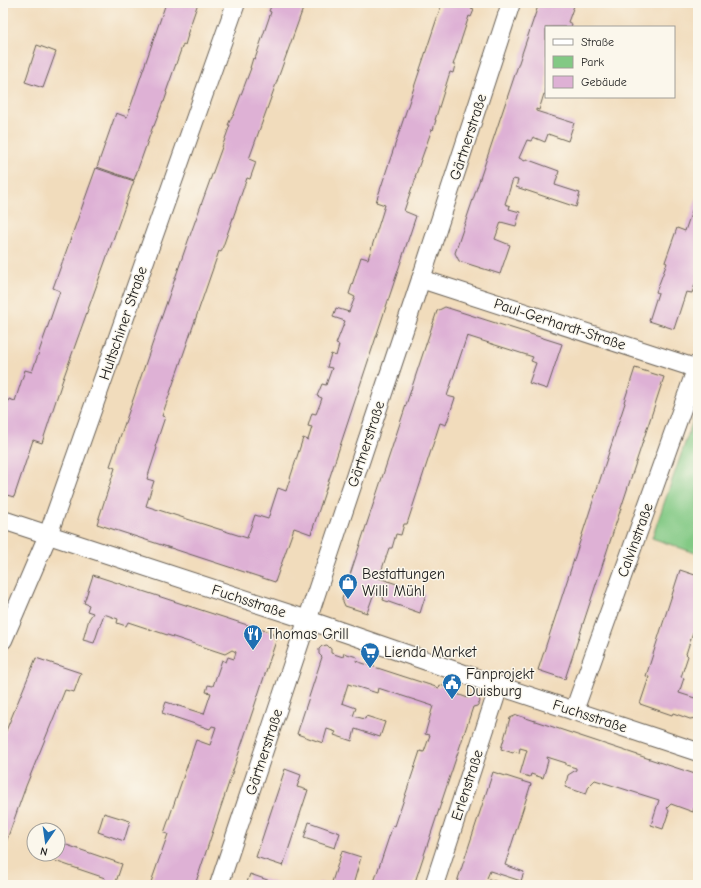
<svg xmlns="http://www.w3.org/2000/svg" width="701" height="888" font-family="'Comic Neue',sans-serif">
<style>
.green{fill:#82c984;stroke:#4f7250}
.building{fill:#deb1d5}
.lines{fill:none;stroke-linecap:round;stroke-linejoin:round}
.street-casing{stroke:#675f54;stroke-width:20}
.street{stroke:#fff;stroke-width:18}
.labels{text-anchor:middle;stroke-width:3;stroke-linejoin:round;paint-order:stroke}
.street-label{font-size:15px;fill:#1c1c1c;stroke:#fbf7ec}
.poi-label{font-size:15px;fill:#1c1c1c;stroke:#fbf7ec;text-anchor:start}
</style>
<rect width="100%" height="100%" fill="#fbf7ec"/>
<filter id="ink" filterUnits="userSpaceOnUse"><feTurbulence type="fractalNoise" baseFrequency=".025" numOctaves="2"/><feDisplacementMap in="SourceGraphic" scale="8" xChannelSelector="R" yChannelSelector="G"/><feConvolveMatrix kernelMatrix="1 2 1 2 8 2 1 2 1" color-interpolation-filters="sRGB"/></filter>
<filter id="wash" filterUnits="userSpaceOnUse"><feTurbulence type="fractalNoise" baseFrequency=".012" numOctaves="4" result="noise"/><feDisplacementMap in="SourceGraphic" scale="16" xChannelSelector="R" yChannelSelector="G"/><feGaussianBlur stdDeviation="0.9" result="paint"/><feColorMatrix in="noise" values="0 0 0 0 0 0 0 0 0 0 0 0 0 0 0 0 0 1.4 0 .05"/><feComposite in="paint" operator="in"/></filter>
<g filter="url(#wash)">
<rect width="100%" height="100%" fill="#f1dcbc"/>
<path class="green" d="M698 406V554L652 538Z"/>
<g id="blocks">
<g class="building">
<path d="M166 3H198L187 35H188L185 45 183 44 166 92 167 93 164 102H163L154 126H153L134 180 97 167 116 113 127 117Z"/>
<path d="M274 3H305L249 159 256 162 250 179 247 178 221 252 219 251 162 416 165 417 155 447 157 448 147 479 154 481 146 506 247 538 255 515 268 519 278 488 286 491 303 438 308 440 312 427 308 426 312 413 316 414 320 404 322 398 317 396 322 384 326 385 332 368 327 367 331 354 336 356 339 345 336 344 345 321 333 317 336 308 349 312 355 297 349 294 361 257 368 259 385 205 376 202 442 3H473L471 9 474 10 471 17 469 16 453 65H455L453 73 450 72 435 120H436L433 130 432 129 415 177H416L413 187H412L404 211 416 216 311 534 294 528 275 582 97 524 115 468 110 466 188 241 230 125H228L232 116H233L251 68H250L253 58 255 59 271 12 269 11 272 4 274 5Z"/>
<path d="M539 3H575L568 22 572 24 571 27H546V95L544 94 539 110 536 109V111L574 123 568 141 548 134 545 142 533 137 531 141 527 140 519 158 525 161 526 159 559 171 555 185 580 193 576 207 516 187 518 180 513 179 505 204 510 206 509 209 520 212 516 226 501 222 495 239 510 245 500 274 459 261 455 253Z"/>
<path d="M37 45 56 52 43 88 25 82Z"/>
<path d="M96 168 134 181 62 382 42 443 33 440 14 497 3 494V416L9 399 15 401 25 370 32 372 60 291 53 288Z"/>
<path d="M698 193V276L692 293 686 292 674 329 649 321 658 293 656 292 667 263 665 262 677 228 685 231Z"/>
<path d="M445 307 562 344 547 389 529 383 536 363 531 361 533 357 467 336 447 396 455 398 446 425 440 423 407 524H404L401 535 396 534 392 548H389L379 578 426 594 420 613 383 600 384 597 374 593 367 613 345 606 342 599 437 311Z"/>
<path d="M635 368 664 377 565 679 538 670 625 403 624 402Z"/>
<path d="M680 570 698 576V626L696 632H693L686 654 688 656 681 677 684 678 679 693 698 699V716L696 718 690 719 673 713 672 715 640 704 649 677 646 676Z"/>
<path d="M93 575 272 633 276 641 195 885H150L168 834 164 833 196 740 210 745 216 727 212 726 210 729 162 713 166 702 204 714 211 693 206 692 208 685 213 686 222 660 226 662 228 657 234 659 236 652 232 650 225 654 128 622 126 626 117 623 118 619 104 614 94 643 83 640 89 619 93 613 87 611 89 605 84 603Z"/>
<path d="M327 645 331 649V653L343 657 344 653 357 657 356 661 439 688 440 685 455 690 454 693 468 698 470 695 475 694 479 697 480 702 477 706 473 707 414 885H373L393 825 395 826 420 751 424 752 430 735 425 734 433 706 378 688 377 693 348 684 342 703 356 708 353 716 365 719 366 716 385 722 380 737 355 729 352 741 334 735 336 732 327 729 323 743 297 734 322 657 319 654V649L322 646Z"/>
<path d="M36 658 81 673 74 692 65 690 26 786 5 845 3 844V738Z"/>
<path d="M517 715 698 775V810L694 808 693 812 671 804 667 808 669 811 663 829 651 825 659 800 595 780 589 786 586 794 565 787 568 775 576 770V768L566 765V763L547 757 548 761 543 778 531 774 530 777 520 774 527 750 520 748 519 753 514 751 513 753 501 749 510 718Z"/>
<path d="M285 769 301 775 297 787 308 790 283 866 256 857Z"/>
<path d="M493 772 531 784 505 865 524 872 521 881 490 871 487 878 506 885H456Z"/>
<path d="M104 813 130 821 124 841 98 832Z"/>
<path d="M309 822 340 833 335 848 304 838Z"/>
<path d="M58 842 122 864 116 882 124 885H103L105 878 34 854H58Z"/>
<path d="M342 851 361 857 353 885H331Z"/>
<path d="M250 874 282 885H246Z"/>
<path d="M319 882 329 885H318Z"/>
</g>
</g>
</g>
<g filter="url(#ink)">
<use href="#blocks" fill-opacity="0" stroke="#675f54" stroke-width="1"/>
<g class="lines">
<defs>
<g id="street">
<path d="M421 279 698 369"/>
<path d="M3 520 308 620 499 686 698 752"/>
<path d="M3 640 48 535 236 3"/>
<path d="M574 711 698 364"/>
<path d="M219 885 421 279 511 3"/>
<path d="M434 885 499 686"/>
</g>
</defs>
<use href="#street" class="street-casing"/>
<use href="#street" class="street"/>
</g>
</g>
<defs>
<symbol id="shop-pin" viewBox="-11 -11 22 30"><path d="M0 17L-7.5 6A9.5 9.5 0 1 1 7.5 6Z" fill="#1f6fb2" stroke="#fbf7ec"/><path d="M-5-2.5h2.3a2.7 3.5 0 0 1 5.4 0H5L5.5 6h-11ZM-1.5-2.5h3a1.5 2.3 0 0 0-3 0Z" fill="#fff"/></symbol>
<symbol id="restaurant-pin" viewBox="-11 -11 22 30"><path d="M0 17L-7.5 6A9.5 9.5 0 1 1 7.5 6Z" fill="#1f6fb2" stroke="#fbf7ec"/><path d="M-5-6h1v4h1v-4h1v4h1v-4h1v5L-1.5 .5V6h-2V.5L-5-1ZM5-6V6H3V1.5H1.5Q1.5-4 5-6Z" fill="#fff"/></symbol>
<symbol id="supermarket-pin" viewBox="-11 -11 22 30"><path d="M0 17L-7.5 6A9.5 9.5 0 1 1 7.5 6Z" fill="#1f6fb2" stroke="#fbf7ec"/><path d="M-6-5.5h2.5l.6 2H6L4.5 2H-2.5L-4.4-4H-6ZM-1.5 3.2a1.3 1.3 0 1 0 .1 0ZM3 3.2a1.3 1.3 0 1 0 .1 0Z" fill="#fff"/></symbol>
<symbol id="civic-pin" viewBox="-11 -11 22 30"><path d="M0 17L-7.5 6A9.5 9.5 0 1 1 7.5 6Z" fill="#1f6fb2" stroke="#fbf7ec"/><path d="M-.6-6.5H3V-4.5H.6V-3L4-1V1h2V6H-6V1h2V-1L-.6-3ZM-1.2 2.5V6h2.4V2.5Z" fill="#fff"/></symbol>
</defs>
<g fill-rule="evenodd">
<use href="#shop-pin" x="337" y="572" width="22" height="30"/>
<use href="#restaurant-pin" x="242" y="623" width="22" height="30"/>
<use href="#supermarket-pin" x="359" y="641" width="22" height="30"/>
<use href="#civic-pin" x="441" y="672" width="22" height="30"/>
</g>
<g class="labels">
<g class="street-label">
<text transform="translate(468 137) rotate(-72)" y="5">Gärtnerstraße</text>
<text transform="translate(123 323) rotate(-71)" y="5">Hultschiner Straße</text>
<text transform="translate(560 324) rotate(18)" y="5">Paul-Gerhardt-Straße</text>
<text transform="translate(366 444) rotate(-72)" y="5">Gärtnerstraße</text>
<text transform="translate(635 540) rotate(-70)" y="5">Calvinstraße</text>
<text transform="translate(249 601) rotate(18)" y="5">Fuchsstraße</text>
<text transform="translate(590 716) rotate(18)" y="5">Fuchsstraße</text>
<text transform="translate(264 752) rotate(-72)" y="5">Gärtnerstraße</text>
<text transform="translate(467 785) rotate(-72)" y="5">Erlenstraße</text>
</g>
<g class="poi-label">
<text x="362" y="579">Bestattungen<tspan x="362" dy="17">Willi Mühl</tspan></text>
<text x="267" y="639">Thomas Grill</text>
<text x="384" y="657">Lienda Market</text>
<text x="466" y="679">Fanprojekt<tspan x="466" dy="17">Duisburg</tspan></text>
</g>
</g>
<rect width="701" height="888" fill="none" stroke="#fbf7ec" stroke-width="16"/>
<rect x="545" y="26" width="130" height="72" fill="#fbf7ec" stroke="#a29f99"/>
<rect x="553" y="39" width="20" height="6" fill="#ffffff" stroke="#a29f99"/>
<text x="581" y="46" font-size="12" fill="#1c1c1c">Straße</text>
<rect x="553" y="56" width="20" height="12" fill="#82c984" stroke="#a29f99"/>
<text x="581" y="66" font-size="12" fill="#1c1c1c">Park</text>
<rect x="553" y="76" width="20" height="12" fill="#deb1d5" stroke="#a29f99"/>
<text x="581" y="86" font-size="12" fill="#1c1c1c">Gebäude</text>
<g transform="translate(46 842) rotate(193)"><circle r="19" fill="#fbf7ec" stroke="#a29f99"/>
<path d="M0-3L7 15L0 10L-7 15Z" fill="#1f6fb2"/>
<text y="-6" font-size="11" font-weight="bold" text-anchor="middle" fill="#1c1c1c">N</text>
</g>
</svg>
